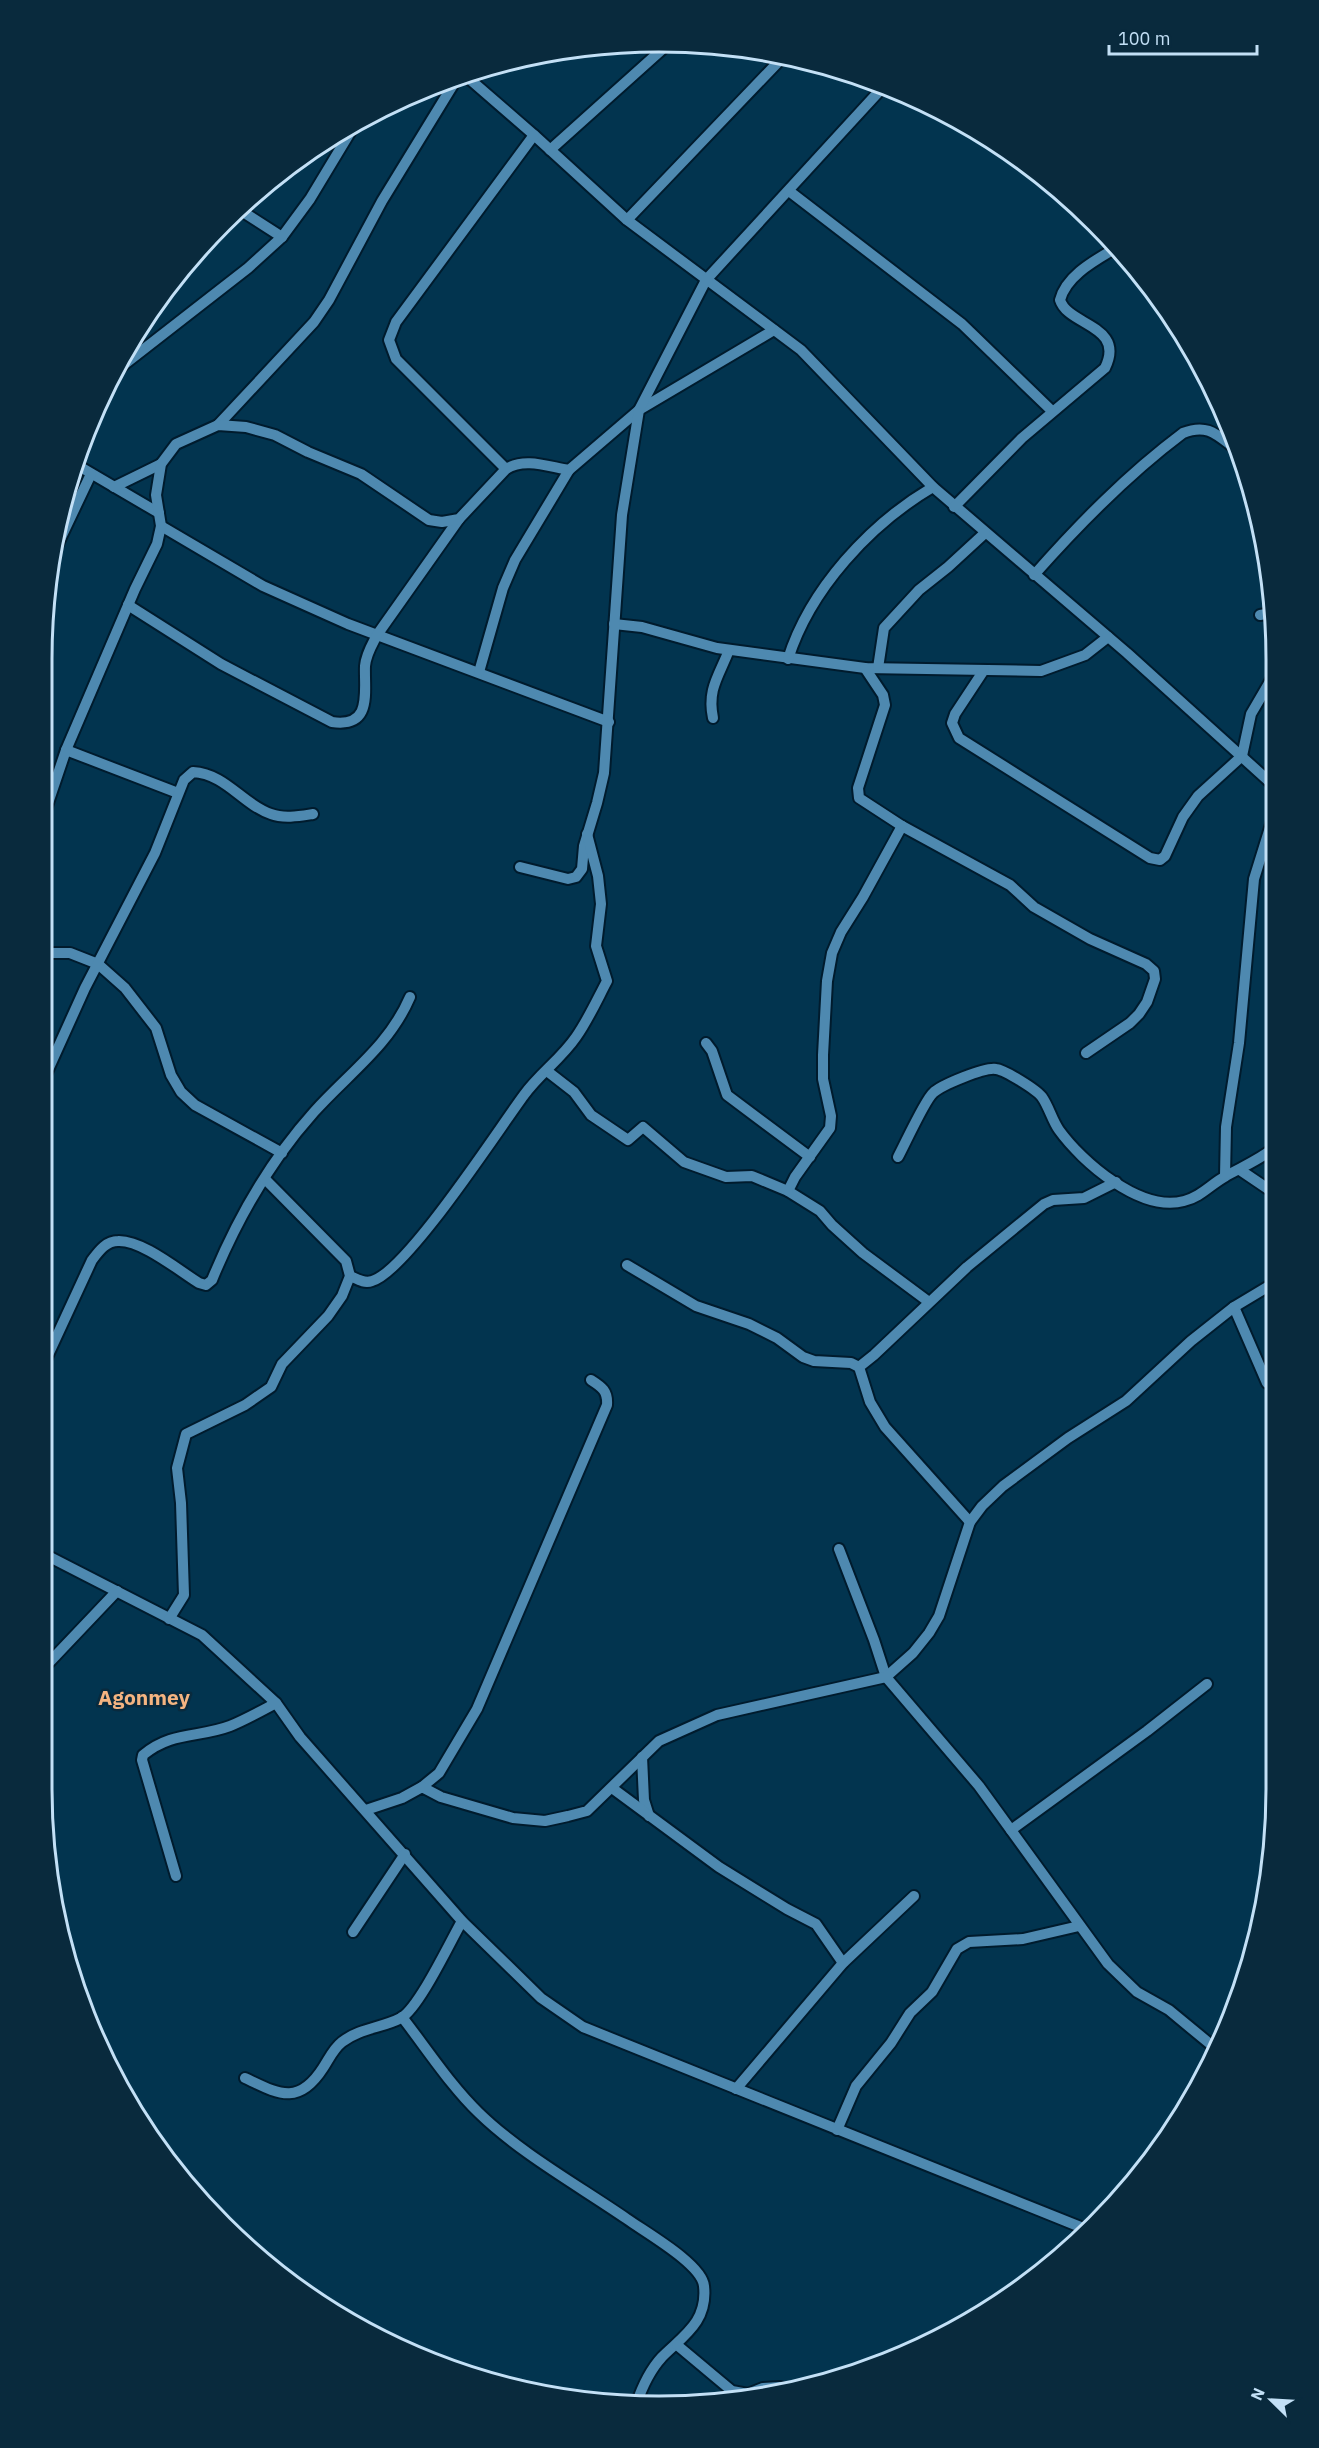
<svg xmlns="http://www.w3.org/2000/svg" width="1319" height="2448" font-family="'IBM Plex Sans',sans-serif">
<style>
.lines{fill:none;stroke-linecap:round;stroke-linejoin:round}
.minor-casing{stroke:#001b2d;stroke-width:14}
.minor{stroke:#4e89b0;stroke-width:10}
.labels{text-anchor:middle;stroke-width:5;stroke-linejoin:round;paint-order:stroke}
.quarter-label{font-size:21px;font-weight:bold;fill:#f4b481;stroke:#092a3d}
.rim{fill:none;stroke:#c3e0f6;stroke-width:3}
</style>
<rect width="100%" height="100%" fill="#02344f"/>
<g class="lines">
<defs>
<g id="minor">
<path d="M466 76 534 135 627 220 801 350 933 487 1127 653 1272 784"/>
<path d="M550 150 667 45"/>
<path d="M789 191 962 324 1052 411"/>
<path d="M240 210 282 237"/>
<path d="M627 220 783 57"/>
<path d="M117 370 248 268 282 237 310 199 354 126"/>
<path d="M218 425 314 322 329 300 382 201 456 80"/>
<path d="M77 465 159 513"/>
<path d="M506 469 396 359 389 340 396 322 534 135"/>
<path d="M114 487 161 464"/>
<path d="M954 507 1022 438 1105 368C1126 325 1068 326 1060 300 1066 276 1094 261 1114 249"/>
<path d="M161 526 263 586 348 624 609 722"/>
<path d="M55 550 91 474"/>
<path d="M1034 575C1080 523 1127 475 1183 433 1208 423 1217 435 1237 450"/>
<path d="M128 605 221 664 332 722C373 728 364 692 365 666 366 654 372 645 377 635L459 519"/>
<path d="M1260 615 1272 613"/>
<path d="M614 624 642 627 717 648 865 668 1041 671 1085 655 1108 637"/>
<path d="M788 659C810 589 870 524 933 487"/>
<path d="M865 668 883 695 885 705 858 788 859 798 902 826 1010 885 1034 907 1090 939 1146 964 1154 971 1155 979 1147 1002 1139 1014 1130 1023 1086 1053"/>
<path d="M878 668 884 628 919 590 948 567 985 533"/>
<path d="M984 670 955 714 952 723 959 738 1150 858 1160 860 1165 856 1183 817 1198 796 1242 756 1251 714 1272 678"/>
<path d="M479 672 503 588 515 560 569 470"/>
<path d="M713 718C707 689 719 676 729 650"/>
<path d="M66 750 178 793"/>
<path d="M43 818 66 750 135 589 157 544 161 526 156 495 161 464 176 444 218 425 246 427 275 435 308 452 361 474 429 520 442 522 459 519 506 469C525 457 549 467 569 470L639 410 774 330"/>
<path d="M902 826 863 897 841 932 832 953 827 981 823 1055V1079L831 1116 830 1128 795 1177 788 1191 820 1211 832 1225 863 1253 929 1302"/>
<path d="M520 867 568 879 576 877 582 869 584 846 597 803 604 773 622 515 639 410 706 280 884 86"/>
<path d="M43 953H70L98 964 125 988 156 1028 171 1075 181 1092 195 1105 282 1153"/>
<path d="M706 1043 712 1051 727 1095 810 1157"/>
<path d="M547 1071 574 1092 591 1115 628 1140 643 1127 684 1162 726 1177 752 1176 788 1191"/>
<path d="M43 1081 85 988 155 853 184 780 193 772C226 774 242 804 271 814 284 819 300 816 313 814"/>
<path d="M898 1157C905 1144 925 1100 933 1093 941 1085 985 1067 996 1069 1005 1070 1037 1090 1042 1097 1049 1107 1052 1120 1059 1130 1082 1162 1141 1213 1184 1201 1201 1197 1211 1184 1226 1176 1242 1167 1259 1160 1274 1148"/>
<path d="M1240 1170 1274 1193"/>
<path d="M1225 1176 1226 1127 1239 1043 1254 879 1273 818"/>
<path d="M627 1265 696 1306 749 1324 777 1338 803 1357 814 1361 851 1363 859 1367"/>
<path d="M350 1276C357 1279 364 1284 372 1281 407 1271 498 1130 524 1095 539 1074 561 1059 576 1037 588 1020 597 1000 607 981L596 946 601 904 598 876 587 834"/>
<path d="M1234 1307 1267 1383"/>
<path d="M42 1368 92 1260C99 1251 106 1241 118 1241 142 1240 178 1270 199 1283L206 1285 212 1280C237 1219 270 1161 314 1112 349 1073 389 1046 410 997"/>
<path d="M970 1522 885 1427 870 1402 859 1367 874 1355 967 1267 1044 1204 1053 1200 1084 1198 1116 1182"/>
<path d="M839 1549 874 1640 886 1677 979 1786 1108 1964 1137 1992 1169 2010 1215 2048"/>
<path d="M42 1553 202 1635 276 1703 300 1737 462 1921 541 1998 583 2027 1088 2230"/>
<path d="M169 1619 184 1595 181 1503 177 1468 186 1434 245 1405 271 1387 282 1364 328 1316 342 1296 350 1276 346 1261 265 1179"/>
<path d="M42 1670 117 1591"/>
<path d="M642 1757 644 1800 649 1816"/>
<path d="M422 1787 439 1773 477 1709 607 1405C608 1391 602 1387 591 1380"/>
<path d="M612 1788 719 1867 787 1909 816 1924 843 1963"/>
<path d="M366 1810 402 1798 422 1787 441 1797 513 1818 545 1821 568 1816 587 1811 659 1741 717 1715 886 1677 913 1653 929 1633 939 1616 970 1522 982 1506 1003 1486 1068 1438 1126 1401 1191 1341 1234 1307 1274 1283"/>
<path d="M1011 1830 1147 1731 1207 1684"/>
<path d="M176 1876 142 1760 143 1755C172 1731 198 1738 230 1726 245 1720 261 1711 276 1703"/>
<path d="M353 1932 405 1854"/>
<path d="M402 2017C427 2049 450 2085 479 2113 520 2153 579 2186 627 2219 645 2232 702 2264 704 2286 708 2322 683 2336 662 2357 649 2371 642 2387 636 2405"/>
<path d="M245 2078C277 2093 298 2107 323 2068 329 2059 333 2049 342 2042 360 2028 382 2028 401 2018 419 2008 450 1942 462 1921"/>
<path d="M736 2089 843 1963 914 1896"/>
<path d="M837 2130 856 2086 891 2043 910 2013 932 1992 957 1949 969 1942 1023 1939 1079 1926"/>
<path d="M677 2345 732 2391 748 2394 763 2388 780 2387 789 2390"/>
</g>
</defs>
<use href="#minor" class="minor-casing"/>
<use href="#minor" class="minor"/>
</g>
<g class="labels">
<g class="quarter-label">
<text x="144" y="1705">Agonmey</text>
</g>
</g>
<path d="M0 0H1319V2448H0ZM659 52H659A607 607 0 0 1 1266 659V1789A607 607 0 0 1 659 2396H659A607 607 0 0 1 52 1789V659A607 607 0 0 1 659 52Z" fill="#092a3d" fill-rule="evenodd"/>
<path class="rim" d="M659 52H659A607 607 0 0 1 1266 659V1789A607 607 0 0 1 659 2396H659A607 607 0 0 1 52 1789V659A607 607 0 0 1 659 52Z"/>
<g transform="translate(1271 2400) rotate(294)" stroke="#092a3d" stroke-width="4.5" paint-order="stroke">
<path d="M0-4.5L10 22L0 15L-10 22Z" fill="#c3e0f6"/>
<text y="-9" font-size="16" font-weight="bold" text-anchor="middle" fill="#c3e0f6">N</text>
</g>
<path d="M1109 45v9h148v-9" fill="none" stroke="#c3e0f6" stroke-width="3"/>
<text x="1118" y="45" font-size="18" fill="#c3e0f6" stroke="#092a3d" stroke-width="4.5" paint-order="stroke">100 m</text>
</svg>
